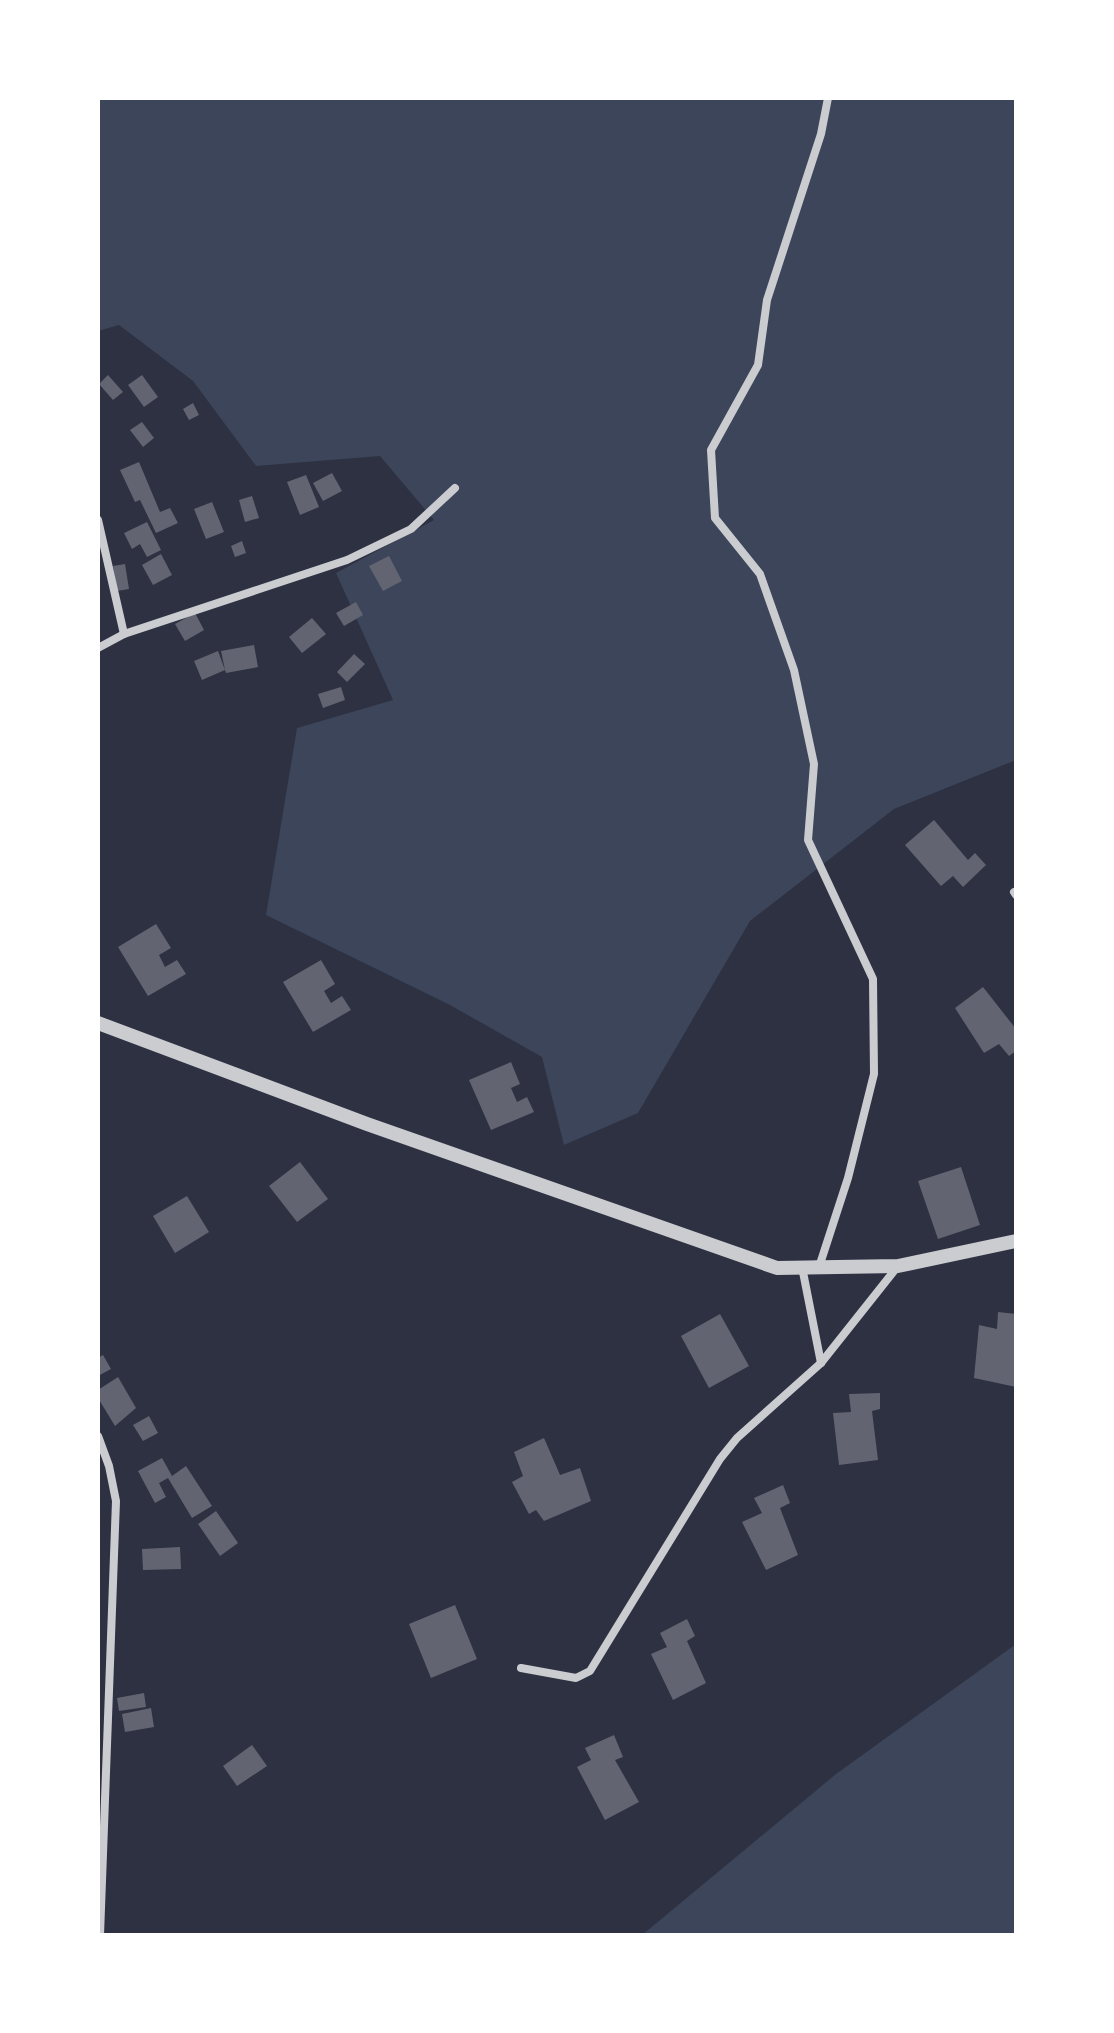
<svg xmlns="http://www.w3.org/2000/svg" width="1114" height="2033" font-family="Mulish,sans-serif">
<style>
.green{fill:#3c4559}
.building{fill:#626471}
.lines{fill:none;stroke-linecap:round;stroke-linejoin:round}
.minor{stroke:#caccd0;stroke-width:8}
.tertiary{stroke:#caccd0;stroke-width:14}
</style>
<rect width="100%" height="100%" fill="#2d3142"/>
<g class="green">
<path d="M98 98H1016V760L894 809 750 921 638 1113 564 1145 542 1057 450 1005 266 915 297 728 393 700 336 573 434 520 380 456 256 466 193 381 119 325 98 331Z"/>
<path d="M1016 1644V1935H642L836 1774Z"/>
</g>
<g class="building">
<path d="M108 375 123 392 113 400 99 384Z"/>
<path d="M142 375 158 397 144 407 128 385Z"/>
<path d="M193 403 199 415 189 420 183 409Z"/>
<path d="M142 422 154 438 143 447 130 430Z"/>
<path d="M139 462 160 512 170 508 178 523 156 533 140 500 135 502 120 470Z"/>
<path d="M332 473 342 491 323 501 313 483Z"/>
<path d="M306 475 319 507 300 515 287 482Z"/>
<path d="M252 496 259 518 245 522 239 500Z"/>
<path d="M212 502 224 532 206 539 194 509Z"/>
<path d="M147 522 161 550 147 557 140 544 132 549 124 533Z"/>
<path d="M242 541 246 553 235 557 231 546Z"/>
<path d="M161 554 172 575 153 585 142 565Z"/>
<path d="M389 556 402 581 383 591 369 566Z"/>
<path d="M125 564 129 589 117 591 113 566Z"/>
<path d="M356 602 363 615 344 626 336 613Z"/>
<path d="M195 613 204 630 185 641 175 624Z"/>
<path d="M312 618 326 634 302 653 289 637Z"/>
<path d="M254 645 258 667 226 673 225 670 202 680 194 661 218 651 225 670 221 651Z"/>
<path d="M354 654 365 664 347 682 337 672Z"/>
<path d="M341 687 345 700 323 708 318 694Z"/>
<path d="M934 820 968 860 975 853 986 865 963 887 953 876 941 886 905 845Z"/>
<path d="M156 924 171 948 159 955 165 967 177 960 186 974 148 996 118 947Z"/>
<path d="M321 960 335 984 324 991 331 1003 342 996 351 1010 313 1032 283 982Z"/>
<path d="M983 987 1016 1029V1051L1009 1056 999 1044 984 1053 955 1008Z"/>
<path d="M511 1062 520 1084 511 1088 517 1102 527 1097 534 1112 491 1130 469 1080Z"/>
<path d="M300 1162 328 1199 297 1222 269 1186Z"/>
<path d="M961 1167 980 1225 938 1239 918 1181Z"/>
<path d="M187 1196 209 1232 175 1253 153 1216Z"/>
<path d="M998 1312 1016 1314V1387L974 1378 979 1325 997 1329Z"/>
<path d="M720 1314 749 1366 709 1388 681 1336Z"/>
<path d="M103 1355 111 1369 98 1376V1358Z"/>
<path d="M118 1377 136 1408 115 1426 98 1398V1390Z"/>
<path d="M880 1393V1409L872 1411 878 1460 839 1465 833 1413 851 1412 849 1394Z"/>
<path d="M149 1416 158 1433 143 1441 133 1425Z"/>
<path d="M544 1438 560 1475 580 1468 591 1501 544 1521 536 1510 529 1514 512 1482 523 1476 514 1452Z"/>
<path d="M162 1458 172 1476 186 1466 212 1506 192 1518 168 1478 159 1483 166 1497 155 1503 138 1471Z"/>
<path d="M783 1485 790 1503 780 1508 798 1555 766 1570 742 1522 762 1513 754 1498Z"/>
<path d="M216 1511 238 1543 220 1556 198 1524Z"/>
<path d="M180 1547 181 1569 143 1570 142 1549Z"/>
<path d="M455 1605 477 1659 431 1678 409 1624Z"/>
<path d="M687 1619 695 1636 687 1641 706 1683 673 1700 651 1654 667 1647 660 1633Z"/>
<path d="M144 1693 146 1707 119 1711 117 1698Z"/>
<path d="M151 1708 154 1727 125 1732 122 1714Z"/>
<path d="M614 1735 623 1757 615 1760 639 1802 605 1820 577 1767 591 1760 585 1748Z"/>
<path d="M252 1745 267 1766 237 1786 223 1766Z"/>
</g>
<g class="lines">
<g class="minor">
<path d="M98 520 124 634"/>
<path d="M98 648 124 634 347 560 411 529 455 488"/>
<path d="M1014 892 1016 895"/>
<path d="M815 1265 820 1264 848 1178 874 1074 873 979 808 840 814 764 794 670 760 574 715 518 711 450 758 365 767 300 821 134 828 98"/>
<path d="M802 1267 821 1363"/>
<path d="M98 1436 109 1466 116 1501 100 1935"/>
<path d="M521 1668 576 1678 590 1671 720 1459 737 1438 821 1363 898 1266"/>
</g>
<path class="tertiary" d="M98 1023 367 1124 777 1268 898 1266 1016 1241"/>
</g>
<rect width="1114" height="2033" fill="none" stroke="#ffffff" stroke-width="200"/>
</svg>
